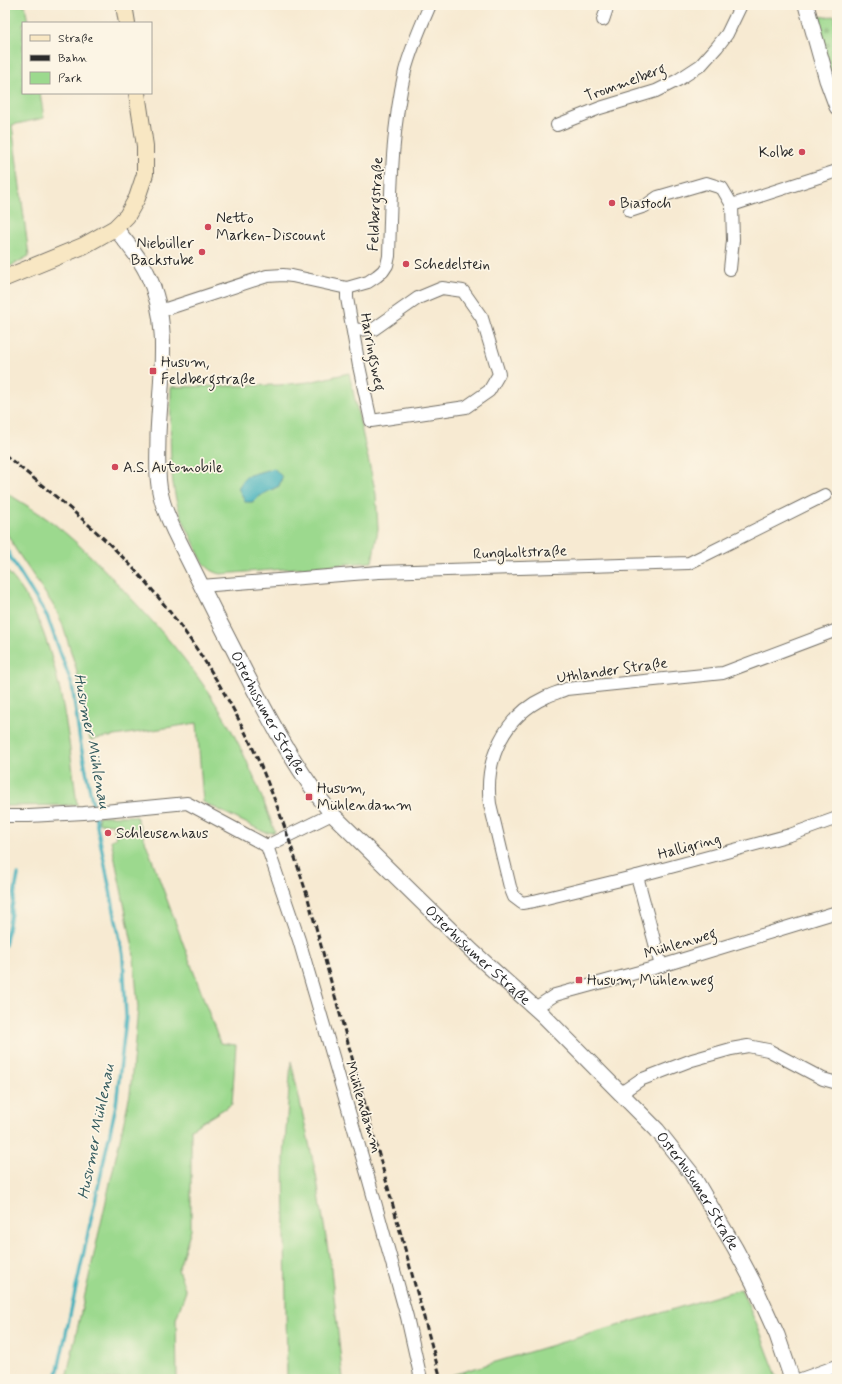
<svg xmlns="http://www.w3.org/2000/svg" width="842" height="1384" font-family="Mynerve,sans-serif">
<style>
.green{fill:#9cd98e;stroke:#64825c;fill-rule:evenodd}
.cemetery{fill:url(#cemetery-stones);stroke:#64825c}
.water{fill:#41b0bc;stroke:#366e74}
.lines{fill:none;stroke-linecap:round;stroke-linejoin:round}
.stream{stroke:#41b0bc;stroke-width:3.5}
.minor-casing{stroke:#726e65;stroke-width:14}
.tertiary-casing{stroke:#726e65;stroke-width:17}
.secondary-casing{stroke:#726e65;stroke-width:18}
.minor{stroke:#fff;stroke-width:12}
.tertiary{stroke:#fff;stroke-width:15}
.secondary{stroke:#f8e7c3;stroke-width:16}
.rail{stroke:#2b2b2b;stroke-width:3;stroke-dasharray:6 3;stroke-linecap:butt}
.poi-dot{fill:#d1495b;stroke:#fcf5e5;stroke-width:1.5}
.labels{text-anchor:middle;stroke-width:3.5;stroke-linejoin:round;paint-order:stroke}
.street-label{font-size:15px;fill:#2b2b2b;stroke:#fcf5e5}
.poi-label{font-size:15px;fill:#2b2b2b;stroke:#fcf5e5;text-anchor:start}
.water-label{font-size:16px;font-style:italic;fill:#335a5e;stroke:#fcf5e5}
</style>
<defs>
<pattern id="cemetery-stones" width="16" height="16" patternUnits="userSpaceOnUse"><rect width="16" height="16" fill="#9cd98e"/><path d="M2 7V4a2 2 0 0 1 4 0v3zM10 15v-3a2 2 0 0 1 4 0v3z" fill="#87ba7b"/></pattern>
</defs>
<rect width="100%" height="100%" fill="#fcf5e5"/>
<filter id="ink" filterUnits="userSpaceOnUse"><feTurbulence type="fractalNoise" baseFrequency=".025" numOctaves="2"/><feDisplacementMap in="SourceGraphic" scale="8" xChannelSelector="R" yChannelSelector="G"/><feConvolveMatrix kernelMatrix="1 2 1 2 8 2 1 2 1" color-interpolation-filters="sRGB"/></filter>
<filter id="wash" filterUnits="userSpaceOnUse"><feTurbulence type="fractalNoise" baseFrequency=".012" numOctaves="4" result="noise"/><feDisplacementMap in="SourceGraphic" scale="16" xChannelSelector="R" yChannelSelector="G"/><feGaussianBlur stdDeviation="0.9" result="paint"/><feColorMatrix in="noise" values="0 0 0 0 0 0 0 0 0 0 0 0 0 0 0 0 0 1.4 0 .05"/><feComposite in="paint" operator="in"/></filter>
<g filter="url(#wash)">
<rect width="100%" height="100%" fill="#f7ead2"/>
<g class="green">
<path d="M5 5H25L28 23H23V93H40L44 118 12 125 29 256 5 269Z"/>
<path d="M349 373 376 494 378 529 372 562 221 574C204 570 201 558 194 543 187 528 178 512 175 495 168 460 171 423 171 387L280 385 309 382ZM282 477 279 486 263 494 252 502Z"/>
<path d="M5 492C21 502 38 512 53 523 81 545 104 569 128 595 158 627 188 660 212 698 240 739 258 786 275 832L266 833 203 802 197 723 90 740 76 668 62 623 55 608 16 550 5 530Z"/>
<path d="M5 569C58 622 68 733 77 805L5 806Z"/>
<path d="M98 816H136L220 1043 236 1045 232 1104 191 1129V1229L178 1270 186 1291 176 1319 177 1379H66L130 1094 138 1008 133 948 111 840 116 838 113 824 99 823Z"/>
<path d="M291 1061 316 1175 331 1269 343 1379H287L284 1158Z"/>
<path d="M741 1289 759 1330 778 1379H453L452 1375Z"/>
</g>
<path class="cemetery" d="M837 16V96L816 17Z"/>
<path class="water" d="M274 468 282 477 279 486 263 494 252 502H245L238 488 246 476Z"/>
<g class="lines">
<g class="stream">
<path d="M5 545 10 557 47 616 72 685 80 741 123 955 126 1018 116 1105 56 1379"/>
<path d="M5 945 18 875"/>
</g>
</g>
</g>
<g filter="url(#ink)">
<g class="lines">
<defs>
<g id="minor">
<path d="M603 20 608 5"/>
<path d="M557 125 600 108 656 91 678 80 701 65 717 47 727 34 741 5"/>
<path d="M630 211 645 206 658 197 706 183 722 188 732 205 837 171"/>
<path d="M730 269 733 240 732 205"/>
<path d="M347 288V298L359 366 371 421 466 407 489 391 499 374 482 318 463 291 442 288 418 298 374 329 353 330"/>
<path d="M160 311 267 276 283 275 292 276 347 288 368 282 377 276 383 271 387 265 389 256C391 194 391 131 405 71 411 48 421 26 430 5"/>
<path d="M201 586 379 572 689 563 825 495"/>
<path d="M5 816H29L84 813 187 803 267 846 299 940 368 1177 407 1317 421 1379"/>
<path d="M267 846 332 814"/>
<path d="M637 876 534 901 522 903 514 897 510 887 490 804C484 760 504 716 546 697 552 694 560 692 566 689L723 673 837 630"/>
<path d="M661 966 637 876 790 835 837 818"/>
<path d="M535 1008 555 995 661 966 837 912"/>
<path d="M621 1093 640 1080 692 1060 731 1049 748 1046 768 1050 823 1079 837 1083"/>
<path d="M801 1379 837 1366"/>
</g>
<g id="tertiary">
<path d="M806 5 827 80 837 107"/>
<path id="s1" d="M115 228C126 242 139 256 147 273 172 323 160 381 158 435 158 455 156 477 161 496 165 514 174 531 182 547 194 571 206 595 218 619 253 686 284 755 332 814L472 951 543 1015 657 1130 691 1173 735 1248 753 1282 777 1335 792 1379"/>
</g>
<g id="secondary">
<path d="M124 5 127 23"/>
<path d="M5 278 83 246 115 228 127 216 137 198 145 174V146L137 93"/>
</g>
</defs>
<use href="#minor" class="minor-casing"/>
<use href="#tertiary" class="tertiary-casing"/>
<use href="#secondary" class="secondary-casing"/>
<use href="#minor" class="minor"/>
<use href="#tertiary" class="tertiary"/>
<use href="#secondary" class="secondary"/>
<path class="rail" d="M5 455C49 491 95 527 134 569 191 632 238 707 269 786 284 822 295 858 307 895L441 1379"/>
</g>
</g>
<g class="poi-dot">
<circle cx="802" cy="152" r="4"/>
<circle cx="612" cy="203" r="4"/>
<circle cx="208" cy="227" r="4"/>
<circle cx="202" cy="252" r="4"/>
<circle cx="406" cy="264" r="4"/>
<rect x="149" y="367" width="8" height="8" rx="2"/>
<circle cx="115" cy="467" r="4"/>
<rect x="305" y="793" width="8" height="8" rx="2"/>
<circle cx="108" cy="833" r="4"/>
<rect x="575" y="976" width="8" height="8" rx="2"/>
</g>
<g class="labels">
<g class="street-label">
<text transform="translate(625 82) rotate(-20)" y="5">Trommelberg</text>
<text transform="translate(375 204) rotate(-87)" y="5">Feldbergstraße</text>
<text transform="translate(373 352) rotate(79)" y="5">Harringsweg</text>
<text transform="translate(520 552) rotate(-2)" y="5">Rungholtstraße</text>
<text transform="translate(612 670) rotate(-8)" y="5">Uthlander Straße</text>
<text dy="5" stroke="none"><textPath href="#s1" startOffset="523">Osterhusumer Straße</textPath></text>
<text transform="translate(689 846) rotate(-15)" y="5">Halligring</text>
<text transform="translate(680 943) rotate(-17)" y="5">Mühlenweg</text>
<text dy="5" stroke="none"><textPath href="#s1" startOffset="846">Osterhusumer Straße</textPath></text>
<text transform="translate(364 1107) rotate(73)" y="5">Mühlendamm</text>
<text dy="5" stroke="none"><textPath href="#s1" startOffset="1170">Osterhusumer Straße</textPath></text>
</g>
<g class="poi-label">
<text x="794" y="157" text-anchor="end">Kolbe</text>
<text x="620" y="208">Biastoch</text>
<text x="216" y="223">Netto<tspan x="216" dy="17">Marken-Discount</tspan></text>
<text x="194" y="248" text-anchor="end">Niebüller<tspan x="194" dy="17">Backstube</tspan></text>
<text x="414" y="269">Schedelstein</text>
<text x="161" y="367">Husum,<tspan x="161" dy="17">Feldbergstraße</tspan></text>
<text x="123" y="472">A.S. Automobile</text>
<text x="317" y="793">Husum,<tspan x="317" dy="17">Mühlendamm</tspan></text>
<text x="116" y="838">Schleusenhaus</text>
<text x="587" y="985">Husum, Mühlenweg</text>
</g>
<g class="water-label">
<text transform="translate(93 741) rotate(79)" y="6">Husumer Mühlenau</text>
<text transform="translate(95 1131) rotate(-79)" y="6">Husumer Mühlenau</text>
</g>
</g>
<rect width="842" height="1384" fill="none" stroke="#fcf5e5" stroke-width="20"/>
<rect x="22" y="22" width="130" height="72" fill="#fcf5e5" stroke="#a8a49b"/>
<rect x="30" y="35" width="20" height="6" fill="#f8e7c3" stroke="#a8a49b"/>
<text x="58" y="42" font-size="12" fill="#2b2b2b">Straße</text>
<rect x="30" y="55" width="20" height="6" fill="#2b2b2b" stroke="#a8a49b"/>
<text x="58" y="62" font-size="12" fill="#2b2b2b">Bahn</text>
<rect x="30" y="72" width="20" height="12" fill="#9cd98e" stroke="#a8a49b"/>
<text x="58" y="82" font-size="12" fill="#2b2b2b">Park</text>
</svg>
